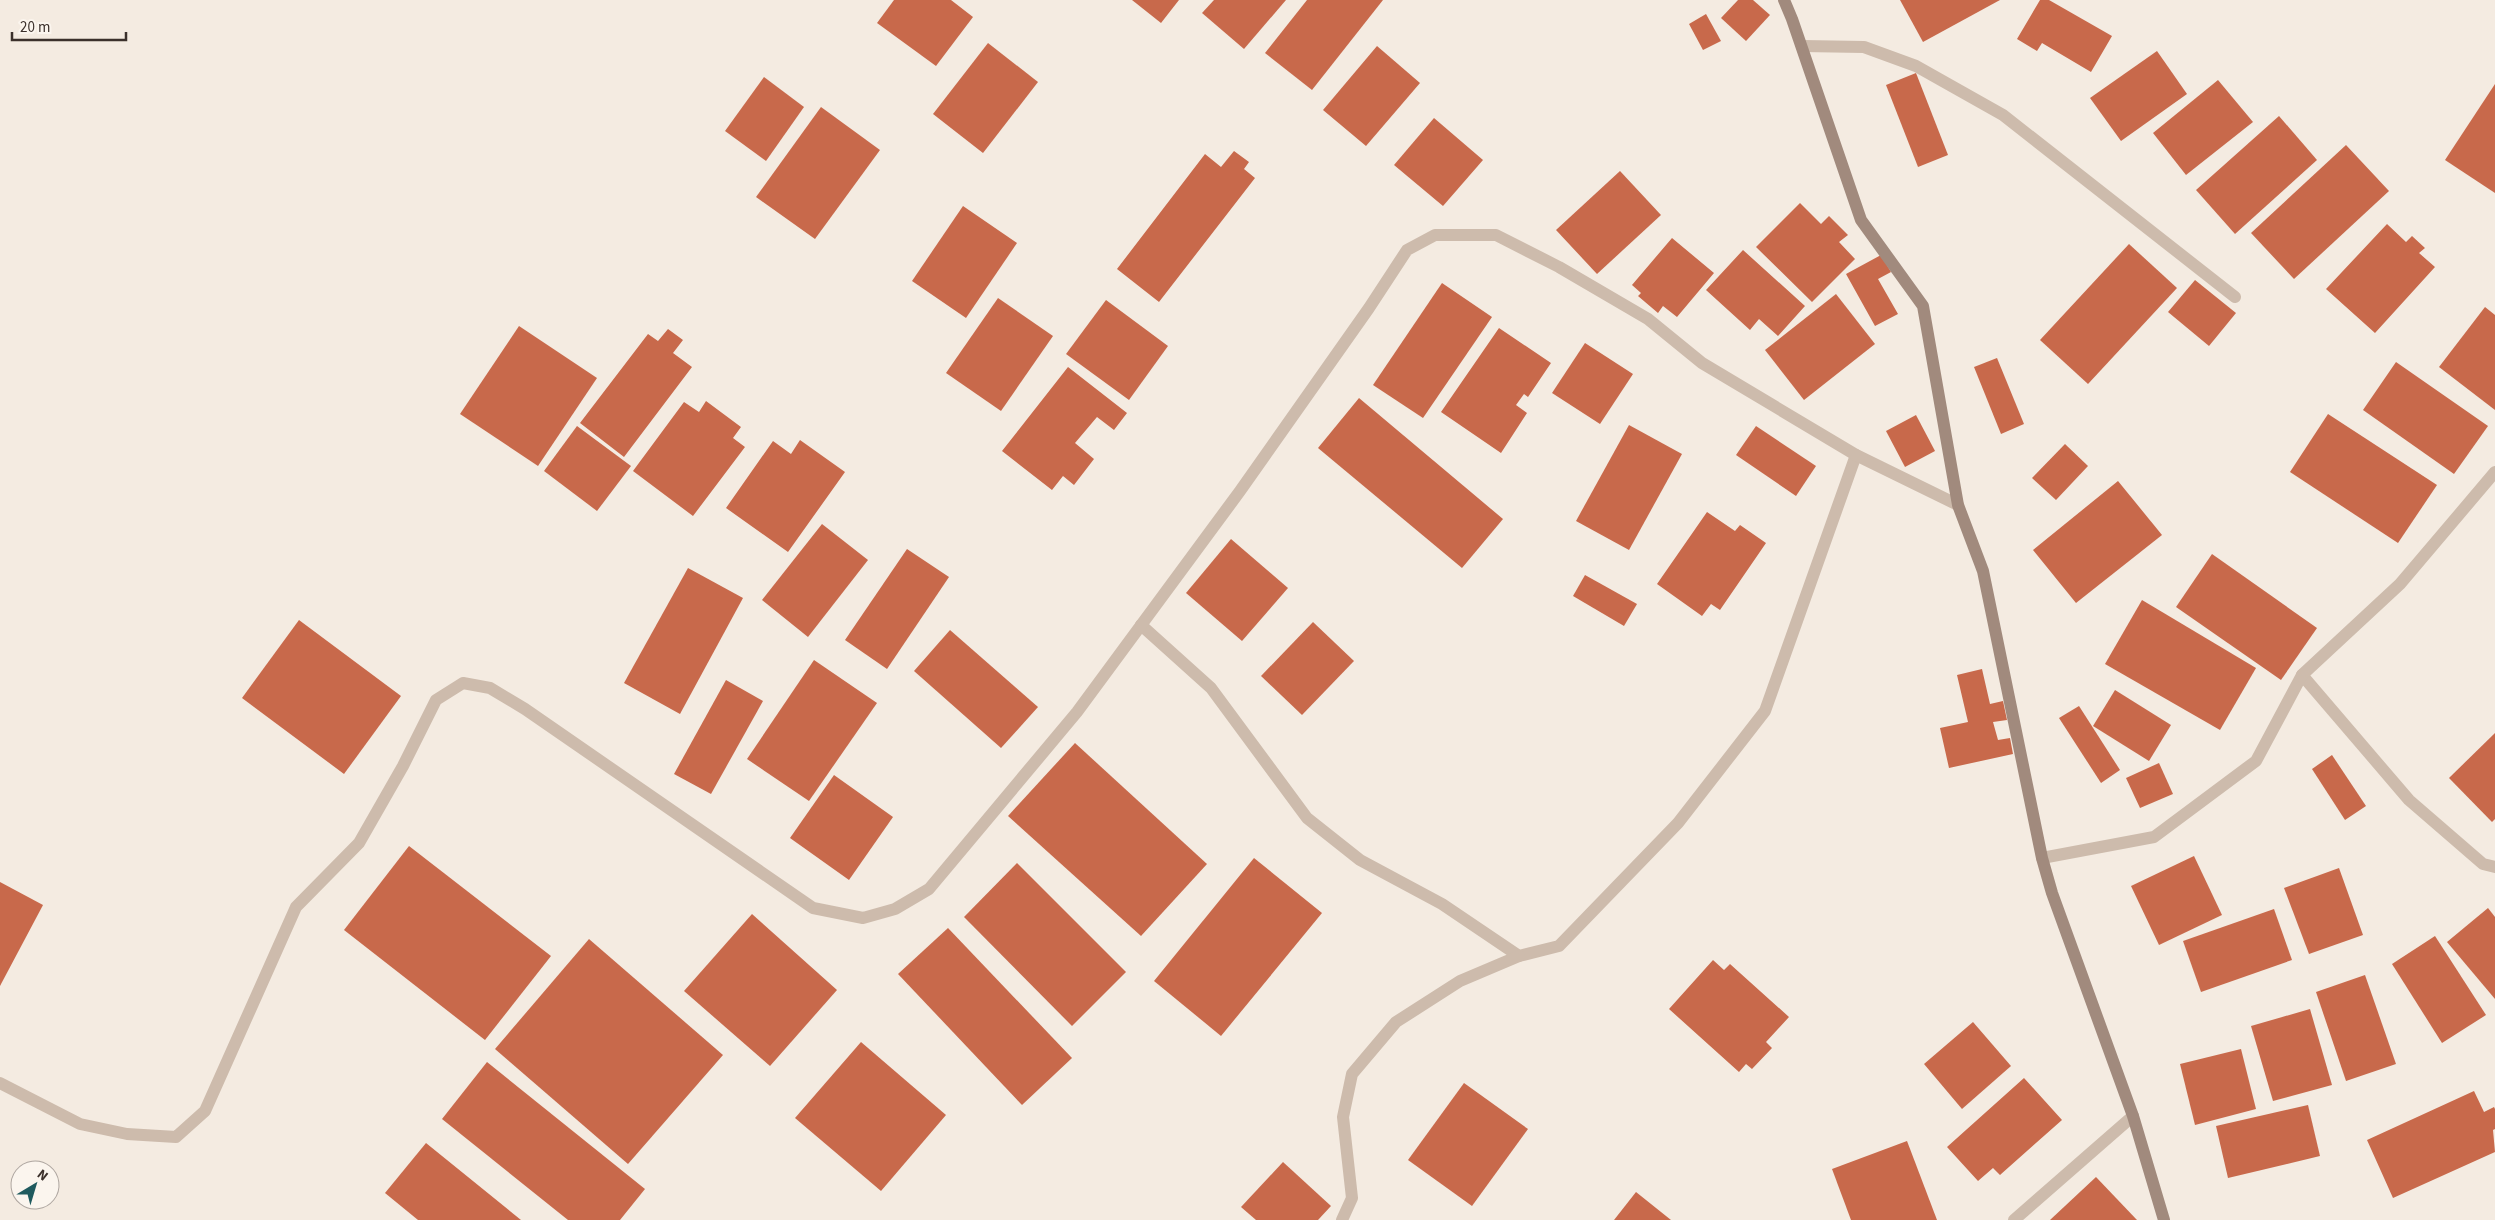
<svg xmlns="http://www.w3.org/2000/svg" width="2495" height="1220" font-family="'Source Sans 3',sans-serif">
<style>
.building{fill:#c8694b}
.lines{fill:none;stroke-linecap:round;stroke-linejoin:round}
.street{stroke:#cdbbac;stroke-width:12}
.secondary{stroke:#a18a7d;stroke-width:12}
</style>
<rect width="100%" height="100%" fill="#f4ebe1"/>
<g class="building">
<path d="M894 0H951L973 17 936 66 877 23Z"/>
<path d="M1132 0H1179L1161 23Z"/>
<path d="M1214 0H1286L1244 49 1202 13Z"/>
<path d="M1307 0H1383L1312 90 1265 53Z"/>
<path d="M1738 0H1753L1770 15 1746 41 1721 18Z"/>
<path d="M1900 0H2000L1923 42Z"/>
<path d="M2040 0H2049L2112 36 2091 72 2042 43 2037 51 2017 39Z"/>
<path d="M1706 14 1721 41 1703 50 1689 24Z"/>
<path d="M988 43 1038 82 983 153 933 114Z"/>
<path d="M1377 46 1420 83 1366 146 1323 110Z"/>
<path d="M2157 51 2187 94 2121 141 2090 98Z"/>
<path d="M1916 73 1948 155 1918 167 1886 85Z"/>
<path d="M764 77 804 107 766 161 725 131Z"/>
<path d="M2218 80 2253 122 2186 175 2153 133Z"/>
<path d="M2495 84V193L2445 160Z"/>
<path d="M821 107 880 150 815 239 756 197Z"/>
<path d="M2279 116 2317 160 2235 234 2196 190Z"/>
<path d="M1434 118 1483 160 1443 206 1394 165Z"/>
<path d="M2346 145 2389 191 2294 279 2251 233Z"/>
<path d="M1234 151 1249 162 1244 169 1255 178 1159 302 1117 269 1205 154 1221 167Z"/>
<path d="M1620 171 1661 215 1597 274 1556 230Z"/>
<path d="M1800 203 1821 224 1829 216 1848 235 1839 242 1855 259 1812 302 1756 247Z"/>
<path d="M963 206 1017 243 966 318 912 281Z"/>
<path d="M2387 224 2406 242 2412 236 2425 248 2419 253 2435 267 2375 333 2326 289Z"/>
<path d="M1672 238 1714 273 1677 317 1663 306 1658 313 1638 296 1641 293 1632 285Z"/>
<path d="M2129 244 2177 288 2088 384 2040 340Z"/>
<path d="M1743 250 1805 306 1778 336 1759 319 1750 330 1706 290Z"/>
<path d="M1881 255 1891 272 1878 279 1898 314 1875 326 1846 274Z"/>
<path d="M2195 280 2236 313 2209 346 2168 312Z"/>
<path d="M1442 283 1492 317 1423 418 1373 385Z"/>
<path d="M1836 294 1875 344 1804 400 1765 350Z"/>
<path d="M998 298 1053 336 1001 411 946 373Z"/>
<path d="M1106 300 1168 346 1129 400 1066 354Z"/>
<path d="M2485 307 2495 315V410L2439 367Z"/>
<path d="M519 326 597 378 538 466 460 414Z"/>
<path d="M1499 328 1551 363 1528 397 1524 394 1516 405 1527 413 1501 453 1441 412Z"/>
<path d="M668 329 683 340 673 353 692 367 624 457 580 423 648 334 658 341Z"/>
<path d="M1585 343 1633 374 1600 424 1552 393Z"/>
<path d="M1997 358 2024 424 2001 434 1974 367Z"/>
<path d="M2396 362 2488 426 2454 474 2363 410Z"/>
<path d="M1068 367 1127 413 1114 430 1097 417 1075 443 1094 459 1074 485 1063 476 1052 490 1002 451Z"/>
<path d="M1359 398 1503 519 1462 568 1318 448Z"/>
<path d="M706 401 741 427 733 438 745 447 693 516 633 471 684 402 699 412Z"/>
<path d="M2328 414 2437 485 2398 543 2290 472Z"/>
<path d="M1916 415 1935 451 1905 467 1886 431Z"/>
<path d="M1629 425 1682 454 1629 550 1576 521Z"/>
<path d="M577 426 631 466 597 511 544 471Z"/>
<path d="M1756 426 1816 466 1796 496 1736 455Z"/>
<path d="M800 440 845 472 788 552 726 508 773 441 791 454Z"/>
<path d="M2065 444 2088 466 2056 500 2032 478Z"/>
<path d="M2118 481 2162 535 2076 603 2033 550Z"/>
<path d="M1707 512 1735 531 1740 525 1766 543 1720 610 1711 604 1702 616 1657 584Z"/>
<path d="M822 524 868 560 808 637 762 600Z"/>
<path d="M1231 539 1288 588 1242 641 1186 593Z"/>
<path d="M907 549 949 577 887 669 845 640Z"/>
<path d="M2212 554 2317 628 2281 680 2176 607Z"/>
<path d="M688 568 743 598 680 714 624 683Z"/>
<path d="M1585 575 1637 604 1624 626 1573 596Z"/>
<path d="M2142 600 2256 668 2220 730 2105 664Z"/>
<path d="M299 620 401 696 344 774 242 698Z"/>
<path d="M1313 622 1354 661 1302 715 1261 676Z"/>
<path d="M950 630 1038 707 1001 748 914 671Z"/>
<path d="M814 660 877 703 809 801 747 759Z"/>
<path d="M1982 669 1990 704 2003 701 2007 720 1993 722 1998 740 2010 738 2013 754 1949 768 1940 728 1968 722 1957 675Z"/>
<path d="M726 680 763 701 711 794 674 774Z"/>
<path d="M2115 690 2171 725 2149 761 2093 726Z"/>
<path d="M2079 706 2120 770 2101 783 2059 718Z"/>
<path d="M2495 733V819L2492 822 2449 778Z"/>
<path d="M1075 743 1207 864 1141 936 1008 816Z"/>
<path d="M2332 755 2366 806 2345 820 2312 769Z"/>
<path d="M2159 763 2173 794 2140 808 2126 778Z"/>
<path d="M834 775 893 817 849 880 790 838Z"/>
<path d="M409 846 551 956 485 1040 344 930Z"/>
<path d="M2194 856 2222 915 2159 945 2131 886Z"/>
<path d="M1254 858 1322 913 1221 1036 1154 981Z"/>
<path d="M1017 863 1126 972 1072 1026 964 917Z"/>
<path d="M2339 868 2363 935 2309 954 2284 888Z"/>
<path d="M0 882 43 905 0 986Z"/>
<path d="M2488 908 2495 917V999L2447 942Z"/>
<path d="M2274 909 2292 960 2201 992 2183 941Z"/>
<path d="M752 914 837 990 770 1066 684 991Z"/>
<path d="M948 928 1072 1058 1022 1105 898 974Z"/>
<path d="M2435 936 2486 1015 2442 1043 2392 964Z"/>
<path d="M589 939 723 1055 628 1164 495 1049Z"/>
<path d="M1713 960 1724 970 1730 964 1789 1017 1766 1042 1772 1048 1752 1069 1746 1064 1739 1072 1669 1009Z"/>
<path d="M2365 975 2396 1064 2346 1081 2316 992Z"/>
<path d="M2310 1009 2332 1085 2273 1101 2251 1026Z"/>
<path d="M1973 1022 2011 1066 1962 1109 1924 1064Z"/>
<path d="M861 1042 946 1115 881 1191 795 1118Z"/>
<path d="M2241 1049 2256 1109 2195 1125 2180 1064Z"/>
<path d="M487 1062 645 1189 620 1220H568L442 1119Z"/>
<path d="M2024 1078 2062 1120 2000 1175 1993 1168 1978 1181 1947 1147Z"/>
<path d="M1464 1083 1528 1129 1472 1206 1408 1160Z"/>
<path d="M2474 1091 2484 1112 2494 1107 2495 1109V1129L2493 1130 2495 1152 2393 1198 2367 1140Z"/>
<path d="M2308 1105 2320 1156 2228 1178 2216 1126Z"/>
<path d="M1907 1141 1937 1220H1851L1832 1169Z"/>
<path d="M426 1143 521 1220H418L385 1193Z"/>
<path d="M1283 1162 1331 1206 1318 1220H1256L1241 1207Z"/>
<path d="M2096 1177 2137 1220H2050Z"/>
<path d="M1636 1192 1671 1220H1614Z"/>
</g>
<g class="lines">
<g class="street">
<path d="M1802 46 1864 47 1916 66 2003 115 2235 297"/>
<path d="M1141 625 1211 688 1307 818 1360 860 1442 904 1519 956 1559 946 1678 823 1765 711 1856 455"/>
<path d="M2302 675 2409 800 2483 864 2495 867"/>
<path d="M2042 858 2154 837 2256 761 2302 675 2400 584 2495 472"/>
<path d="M0 1083 80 1124 127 1134 176 1137 205 1111 296 907 359 843 403 766 436 700 463 683 490 688 525 709 813 908 863 918 895 909 929 889 1077 712 1240 491 1369 308 1407 250 1435 235H1496L1559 267 1648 319 1702 363 1856 455 1958 505"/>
<path d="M1342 1220 1352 1198 1343 1117 1352 1074 1396 1022 1460 981 1519 956"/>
<path d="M2014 1220 2133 1116"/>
</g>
<path class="secondary" d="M1784 0 1792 19 1861 220 1923 306 1958 505 1983 571 2042 858 2052 893 2133 1116 2164 1220"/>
</g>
<g transform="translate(35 1185) rotate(38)"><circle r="24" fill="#fbf5ee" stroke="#aea6a0"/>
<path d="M0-4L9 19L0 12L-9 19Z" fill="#1f5a5e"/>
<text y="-8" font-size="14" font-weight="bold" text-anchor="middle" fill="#3b302b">N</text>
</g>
<path d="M12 32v8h114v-8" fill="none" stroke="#3b302b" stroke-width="2.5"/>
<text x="20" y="32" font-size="15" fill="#3b302b" stroke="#fbf5ee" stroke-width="4" paint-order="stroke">20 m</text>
</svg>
